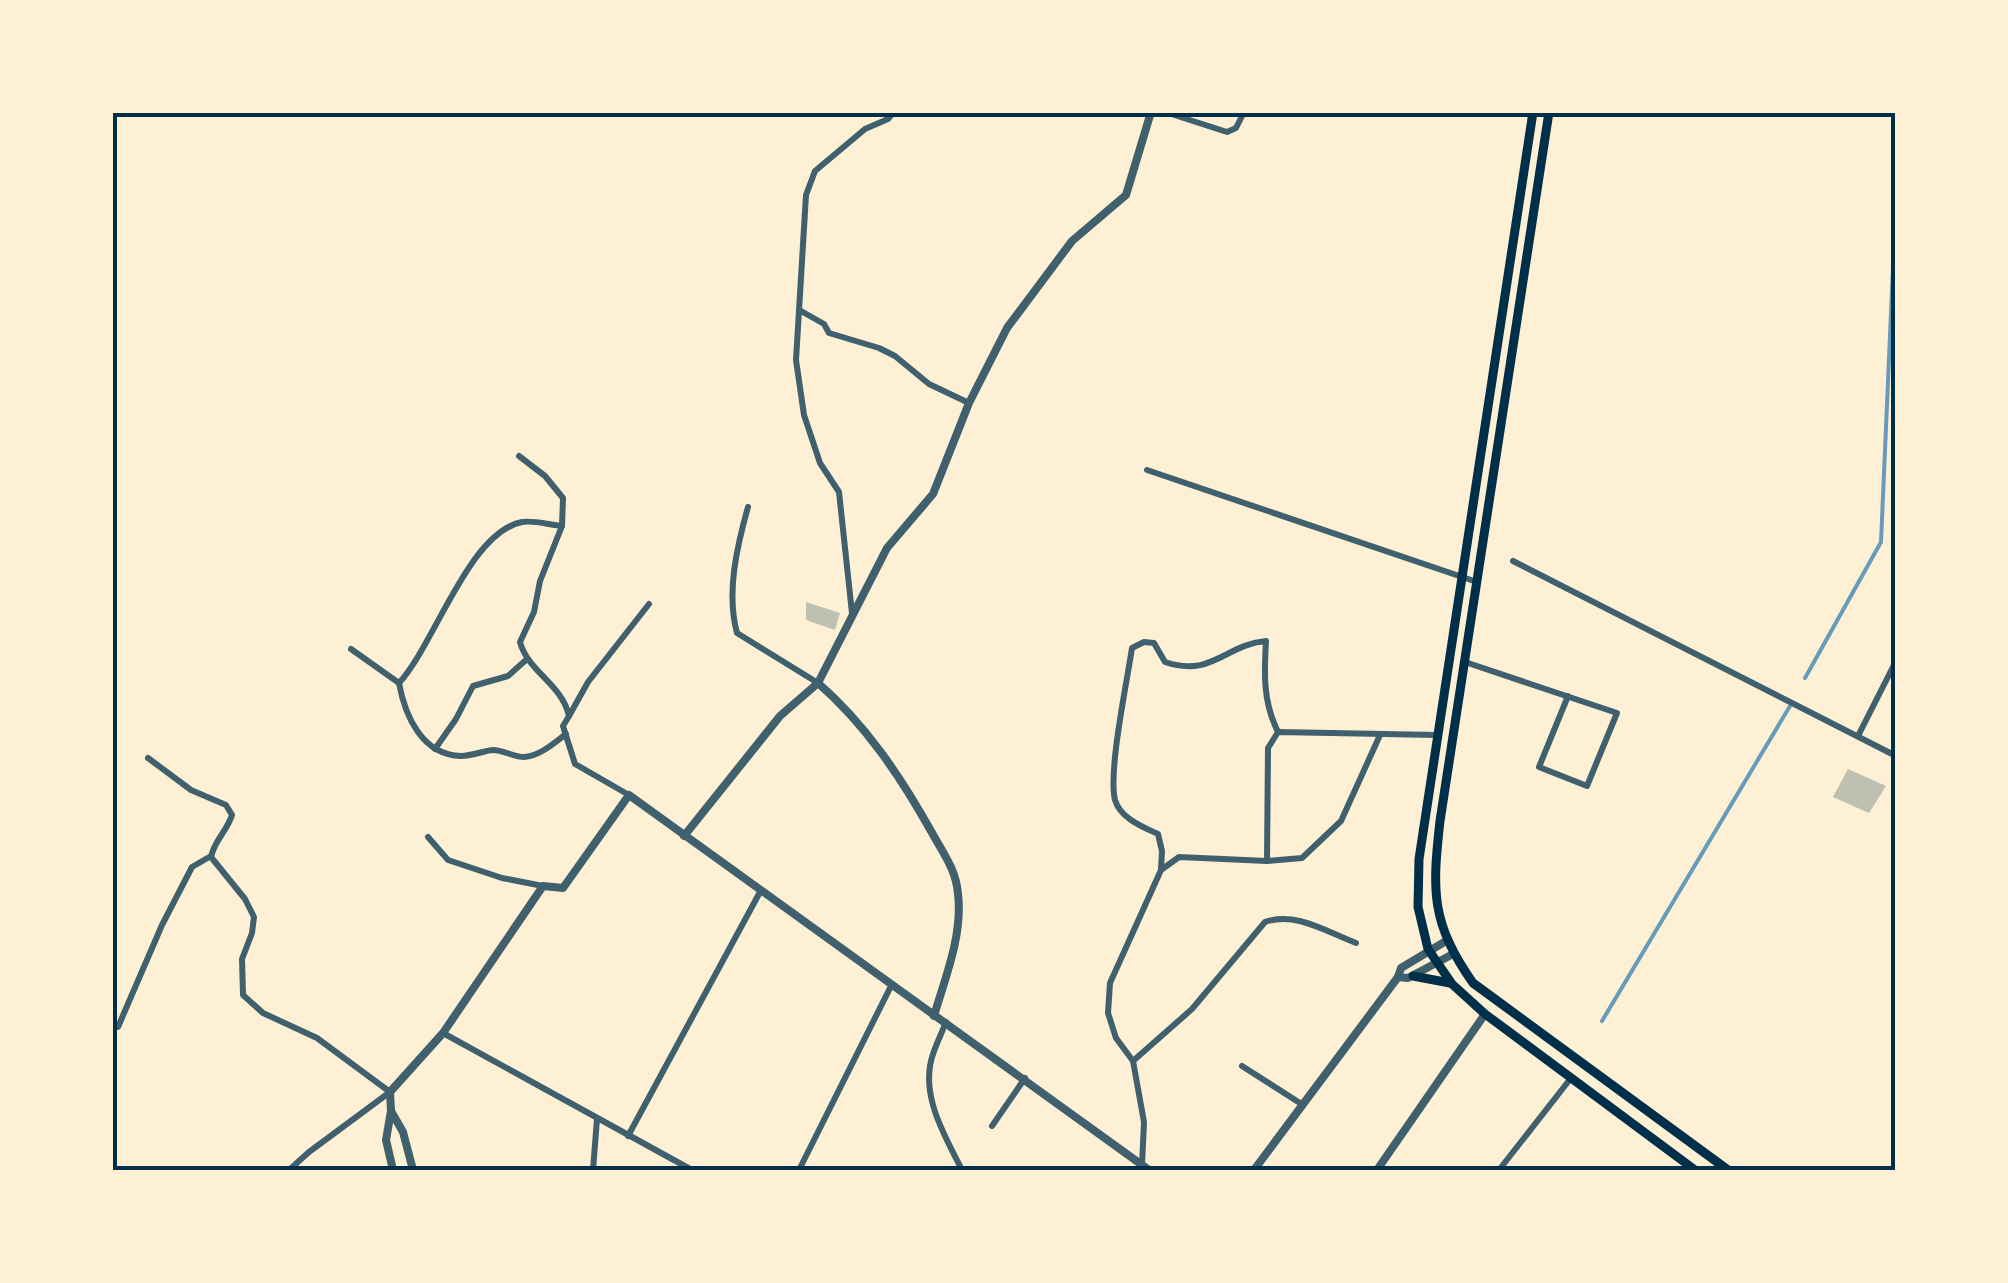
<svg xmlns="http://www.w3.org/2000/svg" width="2008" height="1283" font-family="'Exo 2',sans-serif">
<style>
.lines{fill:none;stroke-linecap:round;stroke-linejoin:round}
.stream{stroke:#669bbc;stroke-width:4}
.building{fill:#bec0b2}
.minor{stroke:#3f606c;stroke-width:6}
.tertiary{stroke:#3f606c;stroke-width:8}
.secondary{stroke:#003049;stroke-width:9}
.neatline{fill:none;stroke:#003049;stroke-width:4}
</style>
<rect width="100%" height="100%" fill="#fdf0d5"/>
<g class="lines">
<g class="stream">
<path d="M1805 678 1881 542 1896 198"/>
<path d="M1602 1021 1790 706"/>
</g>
</g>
<g class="building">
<path d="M806 602 840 613 835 630 806 620Z"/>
<path d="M1848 769 1886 786 1869 813 1833 797Z"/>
</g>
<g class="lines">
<g class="minor">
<path d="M1165 112 1227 132 1236 128 1244 112"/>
<path d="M801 311 824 324 829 333 879 348 895 356 929 384 969 403"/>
<path d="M519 456 545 476 563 498 562 526 540 581 534 612 520 642C528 672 562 684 569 716L563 726 575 764 629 795"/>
<path d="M1147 470 1477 582"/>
<path d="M748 507C737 546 726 593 737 633L818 683"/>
<path d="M1513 561 1896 756"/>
<path d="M852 613 839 492 820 463 804 415 796 360 806 195 815 171 865 129 888 119 894 112"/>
<path d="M351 649 399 683C405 716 422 755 461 756 472 756 483 751 493 750 503 750 514 757 524 757 540 756 554 743 566 734"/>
<path d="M1465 662 1617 713 1587 786 1539 767 1568 696"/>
<path d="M399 683C435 644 469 532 522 522 534 520 550 525 562 526"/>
<path d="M569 716 588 682 649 604"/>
<path d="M1858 736 1896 661"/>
<path d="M435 749 456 719 473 686 508 676 527 659"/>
<path d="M148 758 191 790 226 805 232 815C227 831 214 841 211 857L245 899 254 917 252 933 242 959 243 995 263 1013 317 1038 390 1092 309 1152 289 1170"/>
<path d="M428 837 448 860 502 878 543 886"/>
<path d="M1267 861 1268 748 1278 732 1437 735"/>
<path d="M1161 869 1162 851 1158 834C1143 827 1120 818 1115 800 1108 771 1127 682 1132 648L1144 642 1154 643 1165 662C1212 678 1226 644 1266 641 1264 674 1263 702 1278 732"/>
<path d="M946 1022C941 1035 934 1048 931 1061 922 1099 946 1138 962 1170"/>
<path d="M112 1026 118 1027 162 925 192 867 211 856"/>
<path d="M443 1033 692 1170"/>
<path d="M1133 1061 1192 1009 1265 922C1295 911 1327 932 1356 943"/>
<path d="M1242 1066 1303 1105"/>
<path d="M992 1126 1025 1078"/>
<path d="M628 1136 760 892"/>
<path d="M1142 1165 1144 1122 1133 1061 1116 1038 1108 1013 1110 983 1161 870 1179 857 1267 861 1302 858 1341 821 1380 735"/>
<path d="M593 1170 597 1119"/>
<path d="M799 1170 892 984"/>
<path d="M1499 1170 1571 1078"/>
</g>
<g class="tertiary">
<path d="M818 683C866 725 900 776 931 831 943 853 956 869 958 894 963 935 945 978 934 1016"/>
<path d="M684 836 780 716 818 683 887 548 933 494 969 403 1007 328 1072 241 1126 195 1151 112"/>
<path d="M1398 977 1408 978 1453 954"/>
<path d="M391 1111 403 1132 413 1170"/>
<path d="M393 1170 386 1140 391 1111 390 1092 443 1033 543 886 563 888 629 795 1149 1170"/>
<path d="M1254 1170 1398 977 1401 968 1446 941"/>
<path d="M1377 1170 1485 1014"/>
</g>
<g class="secondary">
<path d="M1533 112 1419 859 1418 907 1428 949 1452 984 1485 1014 1695 1170"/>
<path d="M1549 112 1440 821C1432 892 1431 923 1473 983L1728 1170"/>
<path d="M1413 976 1450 983"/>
</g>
</g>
<rect width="2008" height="1283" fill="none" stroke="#fdf0d5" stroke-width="230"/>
<rect x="115" y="115" width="1778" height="1053" class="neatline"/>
</svg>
